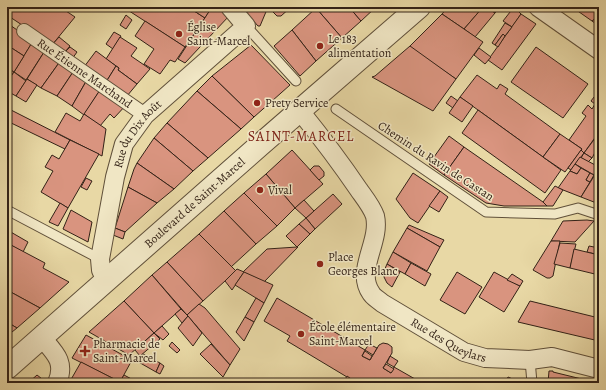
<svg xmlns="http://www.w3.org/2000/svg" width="606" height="390" font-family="Alegreya,serif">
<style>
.building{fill:#d9947f;stroke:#332217}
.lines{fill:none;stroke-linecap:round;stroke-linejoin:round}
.service-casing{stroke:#60503a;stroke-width:11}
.pedestrian-casing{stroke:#60503a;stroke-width:16}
.minor-casing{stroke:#60503a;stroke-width:20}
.tertiary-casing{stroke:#60503a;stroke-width:24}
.service{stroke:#f0e6c4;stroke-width:9}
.pedestrian{stroke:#f0e6c4;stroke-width:14}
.minor{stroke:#f0e6c4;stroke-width:18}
.tertiary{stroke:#f0e6c4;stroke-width:22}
.poi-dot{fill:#8f2418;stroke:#f0e6c4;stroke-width:1.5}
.labels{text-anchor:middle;stroke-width:3;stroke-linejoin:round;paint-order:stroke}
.poi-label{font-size:12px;fill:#332217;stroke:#f0e6c4;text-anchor:start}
.street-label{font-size:12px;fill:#332217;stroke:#f0e6c4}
.quarter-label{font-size:14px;letter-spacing:1px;fill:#7a1f14;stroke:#f0e6c4}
</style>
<rect width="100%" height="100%" fill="#e8d8a5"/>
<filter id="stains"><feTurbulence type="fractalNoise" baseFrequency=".005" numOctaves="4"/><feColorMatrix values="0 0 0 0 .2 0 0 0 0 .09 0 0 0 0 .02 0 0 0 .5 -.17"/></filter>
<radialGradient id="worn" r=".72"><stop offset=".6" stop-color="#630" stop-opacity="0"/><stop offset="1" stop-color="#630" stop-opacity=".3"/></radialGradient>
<g class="building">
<path d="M12 7H60L75 17 52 45 7 15Z"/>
<path d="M123 7H188L205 18 185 47Z"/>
<path d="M188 7H212L205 18Z"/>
<path d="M212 7H220L229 16 185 63 178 59Z"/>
<path d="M243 7H268L260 26H258L242 8Z"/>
<path d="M268 7H291L281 16H277Z"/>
<path d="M318 7H349L361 21 342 38 316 8Z"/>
<path d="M349 7H376L361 21Z"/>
<path d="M448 7H483L464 29 442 14Z"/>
<path d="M483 7H487L495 13 475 37 464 29Z"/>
<path d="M487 7H500L495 13Z"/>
<path d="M514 7 521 14 512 27 503 21Z"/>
<path d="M572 7H599V16L592 21Z"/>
<path d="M316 8 342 38 316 61 292 30Z"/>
<path d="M442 14 483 42 456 79 409 47Z"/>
<path d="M521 14 536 24 502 70 488 60Z"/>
<path d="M126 15 132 20 126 29 120 25Z"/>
<path d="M599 16V26L592 21Z"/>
<path d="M145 21 185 47 175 62 170 60 160 74 144 64 154 49 135 36Z"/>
<path d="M7 23 33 41 24 56 7 45Z"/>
<path d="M505 23 512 27 505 36 503 34 495 45 492 43Z"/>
<path d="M292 30 316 61 300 76 274 46Z"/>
<path d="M114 32 121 36 113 49 106 44Z"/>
<path d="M503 34 505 36 498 47 495 45Z"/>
<path d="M59 37 70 46 64 53 52 45Z"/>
<path d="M120 37 137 48 131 56 150 69 137 84 118 70 119 68 106 59Z"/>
<path d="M33 41 46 49 26 80 14 72Z"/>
<path d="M7 45 24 56 14 72 7 68Z"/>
<path d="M251 45 290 85 254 117 212 76Z"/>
<path d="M410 46 456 79 433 111 372 77 375 76Z"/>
<path d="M70 47 77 52 72 59 64 53Z"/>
<path d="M536 47 588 84 563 118 511 82Z"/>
<path d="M479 48 491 57 485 64 474 55Z"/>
<path d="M46 49 61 60 41 88 27 79Z"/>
<path d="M96 51 116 66 106 82 84 67Z"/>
<path d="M61 60 75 69 57 96 41 88Z"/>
<path d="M116 66 119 68 118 70 137 84 127 96 106 82Z"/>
<path d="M7 68 14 72 7 82Z"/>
<path d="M75 69 88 78 72 106 57 96Z"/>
<path d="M14 72 26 81 16 96 7 91V82Z"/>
<path d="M477 75 497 89 500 84 508 89 505 94 560 134 543 157 460 97Z"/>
<path d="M212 76 254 117 241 129 197 91Z"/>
<path d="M88 78 102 87 84 115 72 106Z"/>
<path d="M27 79 37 85 26 102 16 96Z"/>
<path d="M102 87 127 104 114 118 110 114 100 126 84 114Z"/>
<path d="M197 91 241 129 208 158 167 123Z"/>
<path d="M451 96 458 101 453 108 446 103Z"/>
<path d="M460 97 473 106 462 122 449 113Z"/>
<path d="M594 97 598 100 599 99V132L584 153 581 150 582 149 569 140 586 116 582 113 588 105 592 109 595 104 591 101Z"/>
<path d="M11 110 70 140 65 149 7 121V117Z"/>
<path d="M478 110 561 170 545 193 462 133Z"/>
<path d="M66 113 80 121 84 114 106 129 102 156 55 132Z"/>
<path d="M167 123 208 158 193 171 154 138Z"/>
<path d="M560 134 582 149 565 172 543 157Z"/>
<path d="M449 136 464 147 444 175 429 164Z"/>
<path d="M596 137 599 139 598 147 592 158 584 153Z"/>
<path d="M154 138 193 171 174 189 137 163Z"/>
<path d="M70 140 99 154 68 208 41 192 53 171 45 167 52 155 59 159Z"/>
<path d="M464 147 543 202 547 206H504L486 203 444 175Z"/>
<path d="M292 150 323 184 295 208 266 174Z"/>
<path d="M581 150 584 153 571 170 568 168Z"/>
<path d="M584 153 592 158 588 162 581 158Z"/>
<path d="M580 157 599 167V174L596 173 594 175 575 164Z"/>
<path d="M137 163 174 189 157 203 128 187 134 169Z"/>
<path d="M575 164 581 168 577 174 570 171Z"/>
<path d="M314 166H319L324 172V176L319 180 310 170Z"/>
<path d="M581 168 590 173 586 180 590 182 581 197 558 188 570 171 577 174Z"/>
<path d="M413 173 440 191 418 223 410 218 396 199Z"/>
<path d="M590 173 594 175 590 182 586 180Z"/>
<path d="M596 173 599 174V204L581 197Z"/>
<path d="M266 174 295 208 277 226 244 193Z"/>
<path d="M86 178 92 181 87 190 81 187Z"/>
<path d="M555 186 563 190 553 206H547L543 202Z"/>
<path d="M128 187 157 203 125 232 115 228Z"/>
<path d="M440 191 448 197 439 212 429 206Z"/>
<path d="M244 193 277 226 256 244 224 211Z"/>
<path d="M333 194 342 204 315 229 306 218Z"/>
<path d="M304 200 314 211 306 218 295 208Z"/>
<path d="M60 203 68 208 58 226 49 222Z"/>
<path d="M71 210 92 222 88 242 63 229Z"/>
<path d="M224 211 256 244 231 267 199 234Z"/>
<path d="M306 218 315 229 310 234 299 224Z"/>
<path d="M587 220 594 221 575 242 551 241 563 221Z"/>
<path d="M299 224 310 234 297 247 286 236Z"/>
<path d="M409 225 444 240 440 247 407 228Z"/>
<path d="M115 228 125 232 123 239 113 235Z"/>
<path d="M407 228 440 247 427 271 393 252Z"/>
<path d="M9 231 28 242 23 252 7 243V234Z"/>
<path d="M199 234 236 271 203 301 167 262Z"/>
<path d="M551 241H560L553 276 550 278H547L533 270Z"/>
<path d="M560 243 576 244 570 268 554 264Z"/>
<path d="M11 245 45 263 43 268 69 282 40 308 7 290V253Z"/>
<path d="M589 246 599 248V255L587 252Z"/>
<path d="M297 247H298L264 282 243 272 267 249Z"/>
<path d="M574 249 599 255V275L570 268Z"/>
<path d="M393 252 411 263 405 274 387 264Z"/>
<path d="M167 262 203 301 187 315 152 275Z"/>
<path d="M411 263 431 274 425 286 405 274Z"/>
<path d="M387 264 400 272 392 287 387 283 384 277V271Z"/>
<path d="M237 269 244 272 232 290 225 281Z"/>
<path d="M244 272 273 285 264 303 235 285Z"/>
<path d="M457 272 482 287 465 314 440 300Z"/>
<path d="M494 272 520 286 504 312 479 297Z"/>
<path d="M512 274 523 281 520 286 507 280Z"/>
<path d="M152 275 181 309 154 333 124 301Z"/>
<path d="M7 290 40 308 17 328 7 322V312L10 308 7 307Z"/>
<path d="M256 298 264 303 254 322 245 317Z"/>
<path d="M277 298 365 350 362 356 370 360 379 345 383 343 388 344 392 347V353L383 368 391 373 394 367 422 383H357L287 341 290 336 264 321Z"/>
<path d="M124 301 154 333 129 355 89 332Z"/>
<path d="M530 301 599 318V341L518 322Z"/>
<path d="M199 304 205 308 240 349 230 365 187 315Z"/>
<path d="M181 309 188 316 182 323 175 314Z"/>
<path d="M188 316 202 333 193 346 178 328Z"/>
<path d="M245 317 254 322 244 341 236 332Z"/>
<path d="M7 322 17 328 7 336Z"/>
<path d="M162 326 169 334 163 340 154 333Z"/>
<path d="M154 333 160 339 140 356 135 350Z"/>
<path d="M86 335 132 360 120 382 72 358Z"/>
<path d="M172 342 180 350 177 353 169 346Z"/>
<path d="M211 344 230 365 223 377 200 354Z"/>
<path d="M369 344 377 348 373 355 365 350Z"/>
<path d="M365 351 372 356 370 360 362 356Z"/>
<path d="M143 354 160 363 156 372 135 360Z"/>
<path d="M390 356 398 361 394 367 387 363Z"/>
<path d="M81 362 120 382 69 383Z"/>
<path d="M160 363 164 366 160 374 156 372Z"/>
<path d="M386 364 394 369 391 373 383 368Z"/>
<path d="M549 371H553V372L598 383H548Z"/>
<path d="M37 375 46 382 45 383H28Z"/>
<path d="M124 375 139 383H119Z"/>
<path d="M347 376 357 383H343Z"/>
<path d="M508 377 517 381 516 383H505Z"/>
</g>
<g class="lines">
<defs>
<g id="service">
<path d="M246 26 296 81"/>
<path d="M336 109 486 212 555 214 578 208 599 215"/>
<path d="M7 210 100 259"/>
<path d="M530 360 532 383"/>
</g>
<g id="pedestrian">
<path id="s1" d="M24 31 145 115"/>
</g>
<g id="minor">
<path d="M538 7 599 50"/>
<path id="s2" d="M300 111C321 137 340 162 359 190 364 197 372 207 375 216 381 242 355 270 371 293 373 297 379 300 382 303L464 352 485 358 530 360 552 357 599 369"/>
<path id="s3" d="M106 281 101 270 100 259 115 177 124 144 145 115 246 26 230 7"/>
<path d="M42 338C55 353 66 362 57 383"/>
</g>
<g id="tertiary">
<path id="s4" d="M7 368 260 145 419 7"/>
</g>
</defs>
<use href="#service" class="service-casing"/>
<use href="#pedestrian" class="pedestrian-casing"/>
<use href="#minor" class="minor-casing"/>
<use href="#tertiary" class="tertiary-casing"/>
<use href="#service" class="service"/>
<use href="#pedestrian" class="pedestrian"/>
<use href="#minor" class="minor"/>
<use href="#tertiary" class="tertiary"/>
</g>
<g class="poi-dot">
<circle cx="179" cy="34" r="4"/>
<circle cx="320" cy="46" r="4"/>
<circle cx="257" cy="103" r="4"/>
<circle cx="260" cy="190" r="4"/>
<circle cx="320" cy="264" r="4"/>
<circle cx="301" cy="334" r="4"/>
<path d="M83 345h4v4h4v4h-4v4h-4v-4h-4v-4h4z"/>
</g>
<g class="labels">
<g class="poi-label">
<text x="187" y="31">Église<tspan x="187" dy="14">Saint-Marcel</tspan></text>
<text x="328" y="43">Le 183<tspan x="328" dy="14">alimentation</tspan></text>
<text x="265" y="107">Prety Service</text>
<text x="268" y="194">Vival</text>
<text x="328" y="261">Place<tspan x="328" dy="14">Georges Blanc</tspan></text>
<text x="309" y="331">École élémentaire<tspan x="309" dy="14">Saint-Marcel</tspan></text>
<text x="93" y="348">Pharmacie de<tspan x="93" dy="14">Saint-Marcel</tspan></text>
</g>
<g class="street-label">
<text dy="4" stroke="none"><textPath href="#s1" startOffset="74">Rue Étienne Marchand</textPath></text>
<text dy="4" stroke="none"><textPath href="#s3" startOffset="156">Rue du Dix Août</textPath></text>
<text transform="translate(436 161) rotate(33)" y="4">Chemin du Ravin de Castan</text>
<text dy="4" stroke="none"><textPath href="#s4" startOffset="250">Boulevard de Saint-Marcel</textPath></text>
<text dy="4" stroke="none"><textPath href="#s2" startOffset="300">Rue des Queylars</textPath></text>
</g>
<g class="quarter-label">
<text x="301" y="141">SAINT-MARCEL</text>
</g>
</g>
<rect width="606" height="390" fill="none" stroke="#e8d8a5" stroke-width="24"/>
<rect x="8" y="8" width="590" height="374" fill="none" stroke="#332217" stroke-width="2"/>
<rect x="12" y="12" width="582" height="366" fill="none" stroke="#332217"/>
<rect width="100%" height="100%" filter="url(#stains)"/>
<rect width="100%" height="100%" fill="url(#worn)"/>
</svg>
